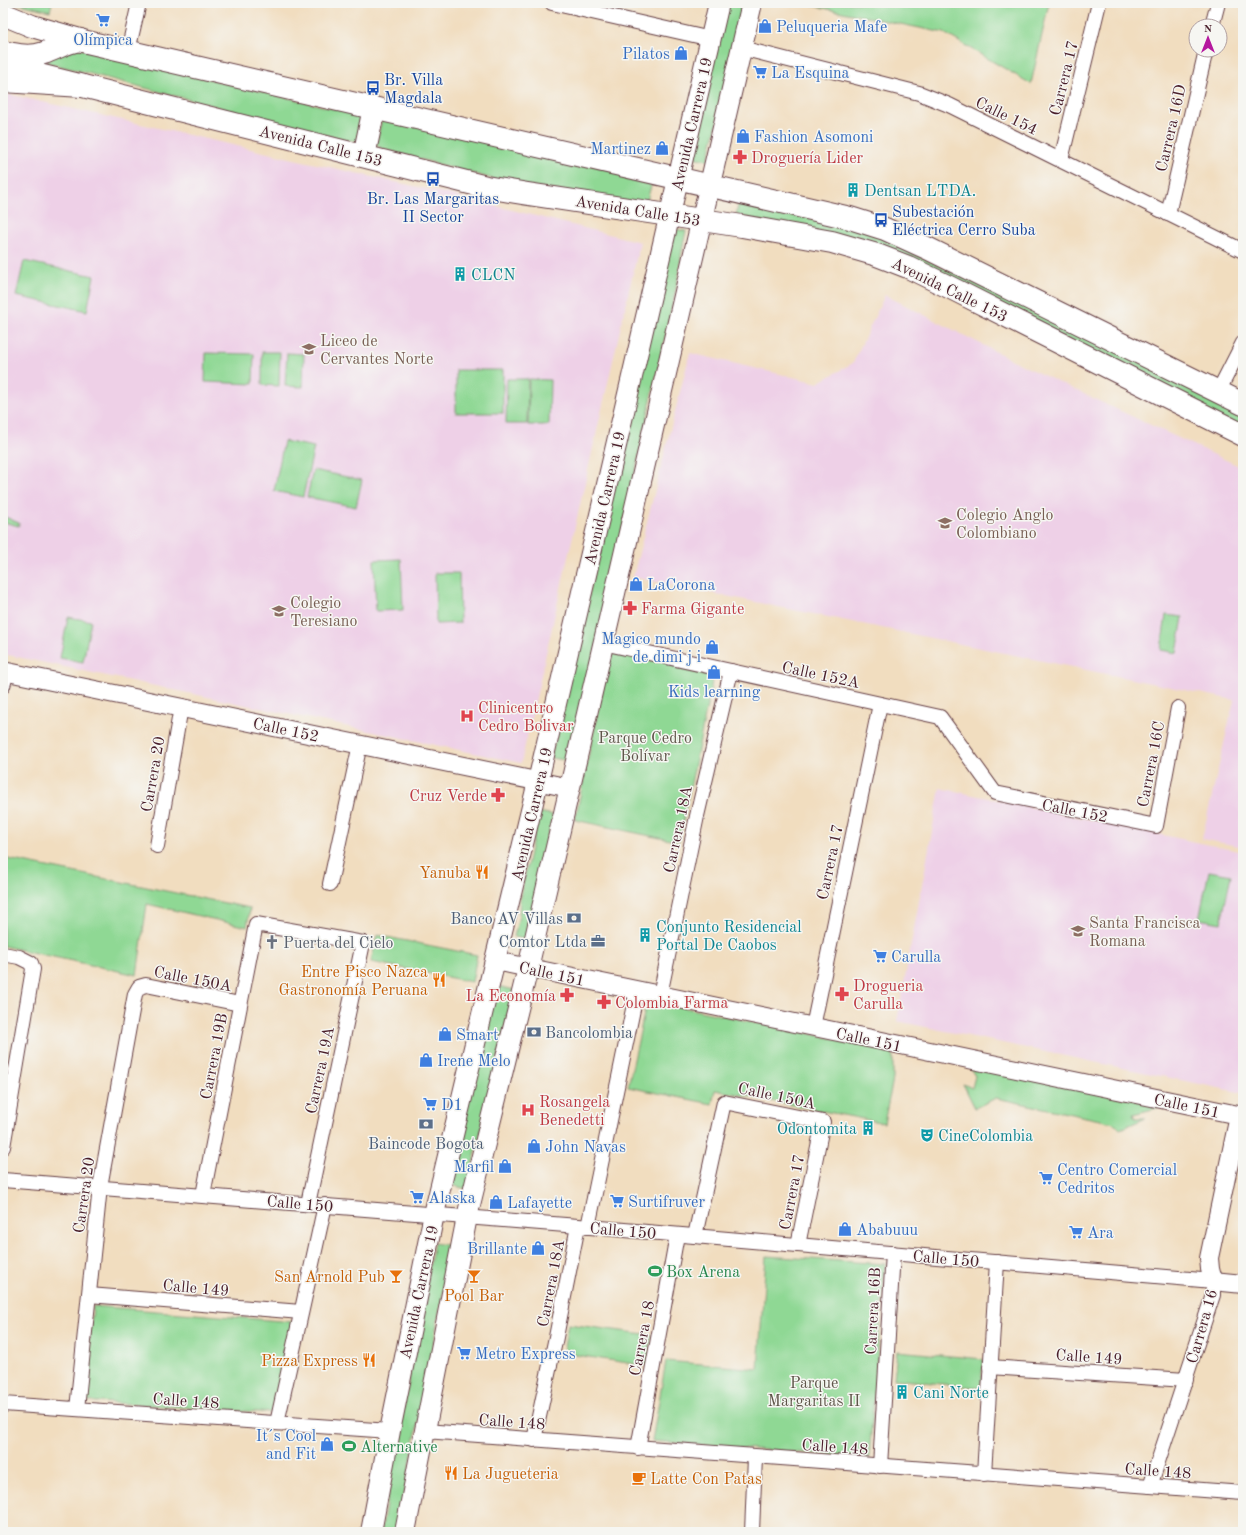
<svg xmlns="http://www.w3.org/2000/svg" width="1246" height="1535" font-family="'Old Standard TT',serif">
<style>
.built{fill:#eed0e7}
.green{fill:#8fd894;stroke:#6c7c60}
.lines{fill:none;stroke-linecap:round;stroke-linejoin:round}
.minor-casing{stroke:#633c41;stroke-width:16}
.tertiary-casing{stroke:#633c41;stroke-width:20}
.secondary-casing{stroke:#633c41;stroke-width:22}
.primary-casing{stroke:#633c41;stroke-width:24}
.trunk-casing{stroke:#633c41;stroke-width:24}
.minor{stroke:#fff;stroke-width:14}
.tertiary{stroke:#fff;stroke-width:18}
.secondary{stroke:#fff;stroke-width:20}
.primary{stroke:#fff;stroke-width:22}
.trunk{stroke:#fff;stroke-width:22}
.labels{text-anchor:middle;stroke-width:3;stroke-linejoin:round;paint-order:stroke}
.shop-label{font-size:16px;fill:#366cbe;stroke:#f6f6f2;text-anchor:start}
.street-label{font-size:16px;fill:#4a1f2b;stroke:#f6f6f2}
.transit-label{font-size:16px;fill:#164399;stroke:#f6f6f2;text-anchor:start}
.health-label{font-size:16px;fill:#be3a42;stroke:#f6f6f2;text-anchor:start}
.culture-label{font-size:16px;fill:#0d838f;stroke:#f6f6f2;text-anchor:start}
.education-label{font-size:16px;fill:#785e54;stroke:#f6f6f2;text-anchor:start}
.park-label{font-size:16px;fill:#5f564a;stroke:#f6f6f2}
.food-label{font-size:16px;fill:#c56008;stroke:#f6f6f2;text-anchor:end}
.service-label{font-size:16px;fill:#4e5e75;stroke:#f6f6f2;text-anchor:end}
.worship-label{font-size:16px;fill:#5b616d;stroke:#f6f6f2;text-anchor:start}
.leisure-label{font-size:16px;fill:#27864d;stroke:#f6f6f2;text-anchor:start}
</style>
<rect width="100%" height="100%" fill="#f6f6f2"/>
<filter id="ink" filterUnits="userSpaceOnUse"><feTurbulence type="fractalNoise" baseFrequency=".025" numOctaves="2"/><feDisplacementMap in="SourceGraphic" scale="8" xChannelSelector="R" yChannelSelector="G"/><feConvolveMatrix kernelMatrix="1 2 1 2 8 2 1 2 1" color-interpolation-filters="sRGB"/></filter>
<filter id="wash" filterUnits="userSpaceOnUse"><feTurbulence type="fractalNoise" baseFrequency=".012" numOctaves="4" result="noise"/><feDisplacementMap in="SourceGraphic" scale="16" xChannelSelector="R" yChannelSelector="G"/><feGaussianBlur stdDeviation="0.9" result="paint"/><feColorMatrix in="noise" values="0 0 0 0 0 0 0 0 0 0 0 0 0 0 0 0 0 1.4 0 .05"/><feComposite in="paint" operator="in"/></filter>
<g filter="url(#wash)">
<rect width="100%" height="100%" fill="#f1ddbf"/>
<g class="built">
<path d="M3 93 444 193 640 242 521 763 3 654Z"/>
<path d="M885 295 1030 369 1243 468V847L1202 839 1234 700 633 577 690 353 818 383 853 363Z"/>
<path d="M940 788 1243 852V1093L897 1021Z"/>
</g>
<g class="green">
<path d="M15 3H52L50 11Z"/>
<path d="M727 3H746L708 160 692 157Z"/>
<path d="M810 3H1049L1031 84 944 33 809 5Z"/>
<path d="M73 47 360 115 363 118 357 141 345 140 45 62Z"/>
<path d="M382 118 653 179 646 204 508 183 383 149 376 145Z"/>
<path d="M739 201 864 230 1243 411V431L936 272 736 215Z"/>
<path d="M674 229 686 231 681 256 679 274 571 761 551 758Z"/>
<path d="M24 261 94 276 87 311 16 296Z"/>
<path d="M262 352H280L279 386 262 385Z"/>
<path d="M206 353 254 354 253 384 205 382Z"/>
<path d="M287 353 304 354 303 387 285 386Z"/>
<rect x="456" y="370" width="47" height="43"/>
<path d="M507 379H528L527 424H506Z"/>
<path d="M529 379 550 380 549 425H528Z"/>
<path d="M284 441 314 447 303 497 274 491Z"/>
<path d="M313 470 362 480 356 507 307 497Z"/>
<path d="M3 516 19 523V526L3 522Z"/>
<path d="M401 559 403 610 376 611 374 560Z"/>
<path d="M435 573H459L460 623 436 624Z"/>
<path d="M1166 615 1183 617 1177 653 1161 650Z"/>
<path d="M68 617 91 621 83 662 60 658Z"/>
<path d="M611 650 714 672 679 842 575 820Z"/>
<path d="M539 812 553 815 547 839 549 853 528 940 514 937 519 916 520 897Z"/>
<path d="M3 858 250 908 247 927 147 904 137 975 3 946Z"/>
<path d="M1209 871 1231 875 1221 923 1199 919Z"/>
<path d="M377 935 477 955 472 982 371 962Z"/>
<path d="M494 985 514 990 467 1189 447 1184Z"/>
<path d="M647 1000 893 1051V1079L884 1123 715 1090 712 1104 628 1087Z"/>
<path d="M968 1065 1165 1106 1133 1114 1135 1118H1146L1120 1129 1114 1123 996 1098 975 1108 963 1084 972 1088 975 1076Z"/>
<path d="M434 1243 452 1246 397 1532H381Z"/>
<path d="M766 1256 885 1264 869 1458 652 1441 666 1361 758 1369Z"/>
<path d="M93 1306 294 1322 274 1413 83 1401Z"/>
<path d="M568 1324 652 1335 647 1366 563 1353Z"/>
<path d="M897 1351 983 1359 981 1388 894 1379Z"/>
</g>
</g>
<g filter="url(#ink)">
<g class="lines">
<defs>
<g id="minor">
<path d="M552 3 711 39"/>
<path d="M1212 26 1218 3"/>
<path d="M741 48 919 93 949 105 1243 251"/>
<path d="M128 51 139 3"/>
<path d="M1061 160 1099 3"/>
<path d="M1168 214 1206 50"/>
<path d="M1218 392 1243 343"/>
<path d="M603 643 940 717 995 793 1156 826 1178 708"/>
<path d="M3 686 7 671"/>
<path d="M157 846 181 707"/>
<path d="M330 884 360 744"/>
<path d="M3 954 19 957 31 963 33 969 3 1147"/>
<path d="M660 995 697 816 731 671"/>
<path d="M813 1027 880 704"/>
<path d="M3 1180 578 1226 1213 1281V1295L1150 1486"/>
<path d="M203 1195 256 924 363 943 308 1204"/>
<path d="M588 1227 637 990"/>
<path d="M695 1236 724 1102 823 1122 798 1245"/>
<path d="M89 1295 301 1312"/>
<path d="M990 1367 1186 1380"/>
<path d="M3 1404 390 1431"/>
<path d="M77 1409 100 1187 135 994 139 987 146 985 240 1004"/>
<path d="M277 1423 325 1205"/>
<path d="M425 1431 1243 1493"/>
<path d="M534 1440 556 1337 578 1226"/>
<path d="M638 1448 677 1235"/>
<path d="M880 1466 893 1253"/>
<path d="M984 1474 997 1262"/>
<path d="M752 1532 755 1457"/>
</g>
<g id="tertiary">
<path d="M3 671 570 788"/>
<path d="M496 961 1243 1116"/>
<path d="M1239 1116 1209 1258 1210 1269 1213 1281 1243 1284"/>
</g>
<g id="secondary">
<path d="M371 1532 390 1431 434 1214 535 794 719 3"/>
<path d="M405 1532 467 1217 528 968 752 3"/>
</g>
<g id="primary">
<path d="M61 36 850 218 885 229 927 248 1243 404"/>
<path d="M3 52C17 55 30 58 44 53 57 48 67 42 80 40"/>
<path d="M3 66 486 187 528 194 742 226 832 242 877 255 908 267 949 287 1243 435"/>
<path d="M364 156 374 108"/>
</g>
<g id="trunk">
<path d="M3 14 32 26 80 40"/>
<path d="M3 81 82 86"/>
</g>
</defs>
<use href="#minor" class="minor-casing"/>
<use href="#tertiary" class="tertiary-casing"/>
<use href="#secondary" class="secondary-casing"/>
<use href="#primary" class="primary-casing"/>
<use href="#trunk" class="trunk-casing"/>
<use href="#minor" class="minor"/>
<use href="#tertiary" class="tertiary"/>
<use href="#secondary" class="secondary"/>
<use href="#primary" class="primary"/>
<use href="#trunk" class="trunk"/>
</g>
</g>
<defs>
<symbol id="supermarket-bare" viewBox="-9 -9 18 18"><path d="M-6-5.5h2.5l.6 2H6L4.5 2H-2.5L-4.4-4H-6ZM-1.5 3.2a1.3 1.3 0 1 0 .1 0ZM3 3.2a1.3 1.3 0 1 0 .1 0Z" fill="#3f7fe0" stroke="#f6f6f2" stroke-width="2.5" paint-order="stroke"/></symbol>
<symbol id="shop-bare" viewBox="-9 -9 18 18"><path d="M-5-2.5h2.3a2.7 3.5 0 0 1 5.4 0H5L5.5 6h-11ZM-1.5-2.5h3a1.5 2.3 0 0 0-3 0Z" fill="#3f7fe0" stroke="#f6f6f2" stroke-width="2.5" paint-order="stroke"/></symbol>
<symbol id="bus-bare" viewBox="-9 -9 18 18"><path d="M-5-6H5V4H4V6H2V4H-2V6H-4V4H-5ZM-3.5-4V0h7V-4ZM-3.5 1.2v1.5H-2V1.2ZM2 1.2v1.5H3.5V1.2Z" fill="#1a4fb4" stroke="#f6f6f2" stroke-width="2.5" paint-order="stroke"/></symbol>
<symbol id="pharmacy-bare" viewBox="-9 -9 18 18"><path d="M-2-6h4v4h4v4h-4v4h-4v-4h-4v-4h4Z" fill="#e0444e" stroke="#f6f6f2" stroke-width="2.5" paint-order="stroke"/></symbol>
<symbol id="building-bare" viewBox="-9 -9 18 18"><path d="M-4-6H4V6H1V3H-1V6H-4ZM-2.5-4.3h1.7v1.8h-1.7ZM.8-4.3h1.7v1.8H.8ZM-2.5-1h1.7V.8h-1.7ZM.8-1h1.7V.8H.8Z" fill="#0f9aa8" stroke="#f6f6f2" stroke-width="2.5" paint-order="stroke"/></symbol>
<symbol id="school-bare" viewBox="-9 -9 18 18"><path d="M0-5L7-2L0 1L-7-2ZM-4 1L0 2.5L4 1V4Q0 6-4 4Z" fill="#8d6e63" stroke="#f6f6f2" stroke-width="2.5" paint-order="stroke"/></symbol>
<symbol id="hospital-bare" viewBox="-9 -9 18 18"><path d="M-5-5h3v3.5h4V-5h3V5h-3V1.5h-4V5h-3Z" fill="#e0444e" stroke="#f6f6f2" stroke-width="2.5" paint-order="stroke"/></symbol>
<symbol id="restaurant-bare" viewBox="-9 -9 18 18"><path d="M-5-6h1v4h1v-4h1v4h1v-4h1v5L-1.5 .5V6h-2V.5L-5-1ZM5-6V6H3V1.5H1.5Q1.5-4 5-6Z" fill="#e8710a" stroke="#f6f6f2" stroke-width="2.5" paint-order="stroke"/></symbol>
<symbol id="bank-bare" viewBox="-9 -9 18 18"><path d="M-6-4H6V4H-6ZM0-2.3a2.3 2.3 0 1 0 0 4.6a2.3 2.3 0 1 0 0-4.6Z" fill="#5c6f8a" stroke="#f6f6f2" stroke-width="2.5" paint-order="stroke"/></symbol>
<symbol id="office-bare" viewBox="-9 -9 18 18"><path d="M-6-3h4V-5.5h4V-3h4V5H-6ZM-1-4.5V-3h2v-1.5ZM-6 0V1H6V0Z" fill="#5c6f8a" stroke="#f6f6f2" stroke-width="2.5" paint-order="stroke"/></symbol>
<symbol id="church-bare" viewBox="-9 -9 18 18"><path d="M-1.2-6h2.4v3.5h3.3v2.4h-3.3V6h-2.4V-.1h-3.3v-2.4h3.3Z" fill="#6b7280" stroke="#f6f6f2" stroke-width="2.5" paint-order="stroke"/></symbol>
<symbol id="theatre-bare" viewBox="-9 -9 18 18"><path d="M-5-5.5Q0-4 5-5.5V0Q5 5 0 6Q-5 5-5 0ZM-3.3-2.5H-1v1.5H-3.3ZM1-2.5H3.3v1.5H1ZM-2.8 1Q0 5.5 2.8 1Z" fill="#0f9aa8" stroke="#f6f6f2" stroke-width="2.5" paint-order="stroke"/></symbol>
<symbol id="stadium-bare" viewBox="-9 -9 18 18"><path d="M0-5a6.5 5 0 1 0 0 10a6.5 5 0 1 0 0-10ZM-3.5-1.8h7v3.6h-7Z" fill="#2e9e5b" stroke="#f6f6f2" stroke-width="2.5" paint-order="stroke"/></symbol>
<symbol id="bar-bare" viewBox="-9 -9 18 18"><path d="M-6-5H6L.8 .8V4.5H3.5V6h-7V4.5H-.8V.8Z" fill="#e8710a" stroke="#f6f6f2" stroke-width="2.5" paint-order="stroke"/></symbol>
<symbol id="cafe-bare" viewBox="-9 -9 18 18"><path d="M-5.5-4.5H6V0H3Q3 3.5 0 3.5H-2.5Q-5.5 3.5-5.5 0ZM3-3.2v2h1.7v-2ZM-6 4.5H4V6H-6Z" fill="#e8710a" stroke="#f6f6f2" stroke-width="2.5" paint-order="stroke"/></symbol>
</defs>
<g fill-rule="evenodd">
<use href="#supermarket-bare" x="93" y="10" width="20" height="20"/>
<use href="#shop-bare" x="755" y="16" width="20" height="20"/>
<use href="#shop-bare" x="671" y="43" width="20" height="20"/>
<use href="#supermarket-bare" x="750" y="62" width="20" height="20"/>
<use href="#bus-bare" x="363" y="78" width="20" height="20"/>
<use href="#shop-bare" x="733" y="126" width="20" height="20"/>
<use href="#shop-bare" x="652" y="138" width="20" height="20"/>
<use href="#pharmacy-bare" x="730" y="147" width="20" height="20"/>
<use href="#bus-bare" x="423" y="169" width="20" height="20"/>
<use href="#building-bare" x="843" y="180" width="20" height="20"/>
<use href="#bus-bare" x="871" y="210" width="20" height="20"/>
<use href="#building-bare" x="450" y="264" width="20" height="20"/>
<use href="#school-bare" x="299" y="339" width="20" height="20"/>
<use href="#school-bare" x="935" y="513" width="20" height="20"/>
<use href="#shop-bare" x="626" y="574" width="20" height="20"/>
<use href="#pharmacy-bare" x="620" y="598" width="20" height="20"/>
<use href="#school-bare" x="269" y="601" width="20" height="20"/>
<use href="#shop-bare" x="702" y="637" width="20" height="20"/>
<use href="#shop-bare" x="704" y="662" width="20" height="20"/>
<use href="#hospital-bare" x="457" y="706" width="20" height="20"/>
<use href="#pharmacy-bare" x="488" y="785" width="20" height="20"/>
<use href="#restaurant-bare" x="472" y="862" width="20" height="20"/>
<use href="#bank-bare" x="564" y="908" width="20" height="20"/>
<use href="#school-bare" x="1068" y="921" width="20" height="20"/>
<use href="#building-bare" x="635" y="925" width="20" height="20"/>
<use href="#office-bare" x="588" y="931" width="20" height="20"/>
<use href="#church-bare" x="262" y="932" width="20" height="20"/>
<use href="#supermarket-bare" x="870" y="946" width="20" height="20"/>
<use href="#restaurant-bare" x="429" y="970" width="20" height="20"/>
<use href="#pharmacy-bare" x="832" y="984" width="20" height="20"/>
<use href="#pharmacy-bare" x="557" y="985" width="20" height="20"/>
<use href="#pharmacy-bare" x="594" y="992" width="20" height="20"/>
<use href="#bank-bare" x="524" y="1022" width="20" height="20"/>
<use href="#shop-bare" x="435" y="1024" width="20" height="20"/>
<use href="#shop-bare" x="416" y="1050" width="20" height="20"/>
<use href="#supermarket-bare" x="420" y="1094" width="20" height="20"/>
<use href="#hospital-bare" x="518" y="1100" width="20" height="20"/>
<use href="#bank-bare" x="416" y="1114" width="20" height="20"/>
<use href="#building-bare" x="858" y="1118" width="20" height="20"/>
<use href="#theatre-bare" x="917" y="1125" width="20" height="20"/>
<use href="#shop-bare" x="524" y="1136" width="20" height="20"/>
<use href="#shop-bare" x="495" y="1156" width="20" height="20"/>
<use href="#supermarket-bare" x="1036" y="1168" width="20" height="20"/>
<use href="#supermarket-bare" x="407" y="1187" width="20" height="20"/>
<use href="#supermarket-bare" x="607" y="1191" width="20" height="20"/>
<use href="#shop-bare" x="486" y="1192" width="20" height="20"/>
<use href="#shop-bare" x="835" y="1219" width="20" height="20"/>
<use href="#supermarket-bare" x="1066" y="1222" width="20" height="20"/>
<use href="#shop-bare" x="528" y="1238" width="20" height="20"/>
<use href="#stadium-bare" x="645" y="1261" width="20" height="20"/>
<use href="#bar-bare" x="386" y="1266" width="20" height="20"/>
<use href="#bar-bare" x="464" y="1266" width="20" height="20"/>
<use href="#supermarket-bare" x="454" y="1343" width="20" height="20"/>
<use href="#restaurant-bare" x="359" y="1350" width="20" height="20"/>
<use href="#building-bare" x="892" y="1382" width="20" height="20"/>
<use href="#shop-bare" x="317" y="1434" width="20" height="20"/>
<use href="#stadium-bare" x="339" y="1436" width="20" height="20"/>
<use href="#restaurant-bare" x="441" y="1463" width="20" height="20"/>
<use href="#cafe-bare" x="629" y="1468" width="20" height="20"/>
</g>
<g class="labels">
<g class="shop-label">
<text x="776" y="32">Peluqueria Mafe</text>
<text x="103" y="45" text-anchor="middle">Olímpica</text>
<text x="670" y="59" text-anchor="end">Pilatos</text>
<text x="771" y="78">La Esquina</text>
<text x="754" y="142">Fashion Asomoni</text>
<text x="651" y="154" text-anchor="end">Martinez</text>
<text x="647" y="590">LaCorona</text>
<text x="701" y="644" text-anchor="end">Magico mundo<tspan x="701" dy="18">de dimi j i</tspan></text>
<text x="714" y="697" text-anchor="middle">Kids learning</text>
<text x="891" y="962">Carulla</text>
<text x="456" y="1040">Smart</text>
<text x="437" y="1066">Irene Melo</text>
<text x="441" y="1110">D1</text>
<text x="545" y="1152">John Navas</text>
<text x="494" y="1172" text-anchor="end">Marfil</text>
<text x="1057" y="1175">Centro Comercial<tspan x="1057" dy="18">Cedritos</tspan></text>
<text x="428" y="1203">Alaska</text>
<text x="628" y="1207">Surtifruver</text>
<text x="507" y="1208">Lafayette</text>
<text x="856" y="1235">Ababuuu</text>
<text x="1087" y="1238">Ara</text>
<text x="527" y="1254" text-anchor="end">Brillante</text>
<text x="475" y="1359">Metro Express</text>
<text x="316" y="1441" text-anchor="end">It´s Cool<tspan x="316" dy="18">and Fit</tspan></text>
</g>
<g class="street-label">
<text transform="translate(1063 78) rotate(-76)" y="6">Carrera 17</text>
<text transform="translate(1007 115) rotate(26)" y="6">Calle 154</text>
<text transform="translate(691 124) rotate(-77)" y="6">Avenida Carrera 19</text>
<text transform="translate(1170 128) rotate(-77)" y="6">Carrera 16D</text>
<text transform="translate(321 145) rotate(14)" y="6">Avenida Calle 153</text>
<text transform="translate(638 210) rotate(9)" y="6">Avenida Calle 153</text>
<text transform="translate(950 289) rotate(26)" y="6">Avenida Calle 153</text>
<text transform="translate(604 498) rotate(-77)" y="6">Avenida Carrera 19</text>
<text transform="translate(821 674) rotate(12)" y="6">Calle 152A</text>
<text transform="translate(286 729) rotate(12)" y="6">Calle 152</text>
<text transform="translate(1150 764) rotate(-79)" y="6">Carrera 16C</text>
<text transform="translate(152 774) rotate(-80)" y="6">Carrera 20</text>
<text transform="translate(1075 810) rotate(11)" y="6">Calle 152</text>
<text transform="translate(531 814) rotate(-77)" y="6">Avenida Carrera 19</text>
<text transform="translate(677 829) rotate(-78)" y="6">Carrera 18A</text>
<text transform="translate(829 862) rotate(-78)" y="6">Carrera 17</text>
<text transform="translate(552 973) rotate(12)" y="6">Calle 151</text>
<text transform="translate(193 978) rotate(11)" y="6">Calle 150A</text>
<text transform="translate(869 1039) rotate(12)" y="6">Calle 151</text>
<text transform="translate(213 1056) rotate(-79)" y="6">Carrera 19B</text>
<text transform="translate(319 1070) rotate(-78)" y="6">Carrera 19A</text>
<text transform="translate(777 1095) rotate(12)" y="6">Calle 150A</text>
<text transform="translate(1187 1105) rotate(12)" y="6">Calle 151</text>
<text transform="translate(791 1192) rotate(-79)" y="6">Carrera 17</text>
<text transform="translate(83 1195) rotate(-82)" y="6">Carrera 20</text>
<text transform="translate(300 1203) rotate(5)" y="6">Calle 150</text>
<text transform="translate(623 1230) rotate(5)" y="6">Calle 150</text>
<text transform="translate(946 1258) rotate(5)" y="6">Calle 150</text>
<text transform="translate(550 1283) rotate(-79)" y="6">Carrera 18A</text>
<text transform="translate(196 1287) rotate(5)" y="6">Calle 149</text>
<text transform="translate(418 1292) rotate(-78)" y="6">Avenida Carrera 19</text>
<text transform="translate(872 1311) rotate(-87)" y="6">Carrera 16B</text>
<text transform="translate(1201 1326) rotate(-74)" y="6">Carrera 16</text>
<text transform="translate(641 1338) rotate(-79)" y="6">Carrera 18</text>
<text transform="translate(1089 1356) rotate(4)" y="6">Calle 149</text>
<text transform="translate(186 1400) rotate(4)" y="6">Calle 148</text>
<text transform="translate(512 1421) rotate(4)" y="6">Calle 148</text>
<text transform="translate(835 1446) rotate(4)" y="6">Calle 148</text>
<text transform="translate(1158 1470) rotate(4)" y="6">Calle 148</text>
</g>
<g class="transit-label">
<text x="384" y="85">Br. Villa<tspan x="384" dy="18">Magdala</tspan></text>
<text x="433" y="204" text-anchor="middle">Br. Las Margaritas<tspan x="433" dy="18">II Sector</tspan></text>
<text x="892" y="217">Subestación<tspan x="892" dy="18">Eléctrica Cerro Suba</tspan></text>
</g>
<g class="health-label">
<text x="751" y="163">Droguería Lider</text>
<text x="641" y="614">Farma Gigante</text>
<text x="478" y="713">Clinicentro<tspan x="478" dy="18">Cedro Bolivar</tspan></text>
<text x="487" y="801" text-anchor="end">Cruz Verde</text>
<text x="853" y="991">Drogueria<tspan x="853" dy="18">Carulla</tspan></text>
<text x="556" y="1001" text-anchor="end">La Economía</text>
<text x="615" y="1008">Colombia Farma</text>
<text x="539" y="1107">Rosangela<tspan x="539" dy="18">Benedetti</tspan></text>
</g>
<g class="culture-label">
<text x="864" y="196">Dentsan LTDA.</text>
<text x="471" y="280">CLCN</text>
<text x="656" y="932">Conjunto Residencial<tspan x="656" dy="18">Portal De Caobos</tspan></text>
<text x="857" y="1134" text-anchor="end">Odontomita</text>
<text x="938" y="1141">CineColombia</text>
<text x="913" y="1398">Cani Norte</text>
</g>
<g class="education-label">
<text x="320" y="346">Liceo de<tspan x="320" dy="18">Cervantes Norte</tspan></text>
<text x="956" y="520">Colegio Anglo<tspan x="956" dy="18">Colombiano</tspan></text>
<text x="290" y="608">Colegio<tspan x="290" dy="18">Teresiano</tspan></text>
<text x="1089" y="928">Santa Francisca<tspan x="1089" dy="18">Romana</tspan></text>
</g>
<g class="park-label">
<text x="645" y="743">Parque Cedro<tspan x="645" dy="18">Bolívar</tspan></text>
<text x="814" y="1388">Parque<tspan x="814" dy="18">Margaritas II</tspan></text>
</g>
<g class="food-label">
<text x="471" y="878">Yanuba</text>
<text x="428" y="977">Entre Pisco Nazca<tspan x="428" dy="18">Gastronomía Peruana</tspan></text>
<text x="385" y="1282">San Arnold Pub</text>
<text x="474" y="1301" text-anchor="middle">Pool Bar</text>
<text x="358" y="1366">Pizza Express</text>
<text x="462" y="1479" text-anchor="start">La Jugueteria</text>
<text x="650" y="1484" text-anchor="start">Latte Con Patas</text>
</g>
<g class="service-label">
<text x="563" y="924">Banco AV Villas</text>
<text x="587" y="947">Comtor Ltda</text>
<text x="545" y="1038" text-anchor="start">Bancolombia</text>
<text x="426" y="1149" text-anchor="middle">Baincode Bogota</text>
</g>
<g class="worship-label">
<text x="283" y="948">Puerta del Cielo</text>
</g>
<g class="leisure-label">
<text x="666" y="1277">Box Arena</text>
<text x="360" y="1452">Alternative</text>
</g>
</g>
<rect width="1246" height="1535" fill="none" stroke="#f6f6f2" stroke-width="16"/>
<g transform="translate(1208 38)"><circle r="19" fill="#f6f6f2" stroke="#b1a0a2"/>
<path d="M0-3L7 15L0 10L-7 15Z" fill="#b5179e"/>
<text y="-6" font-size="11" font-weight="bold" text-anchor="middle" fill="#4a1f2b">N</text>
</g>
</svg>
